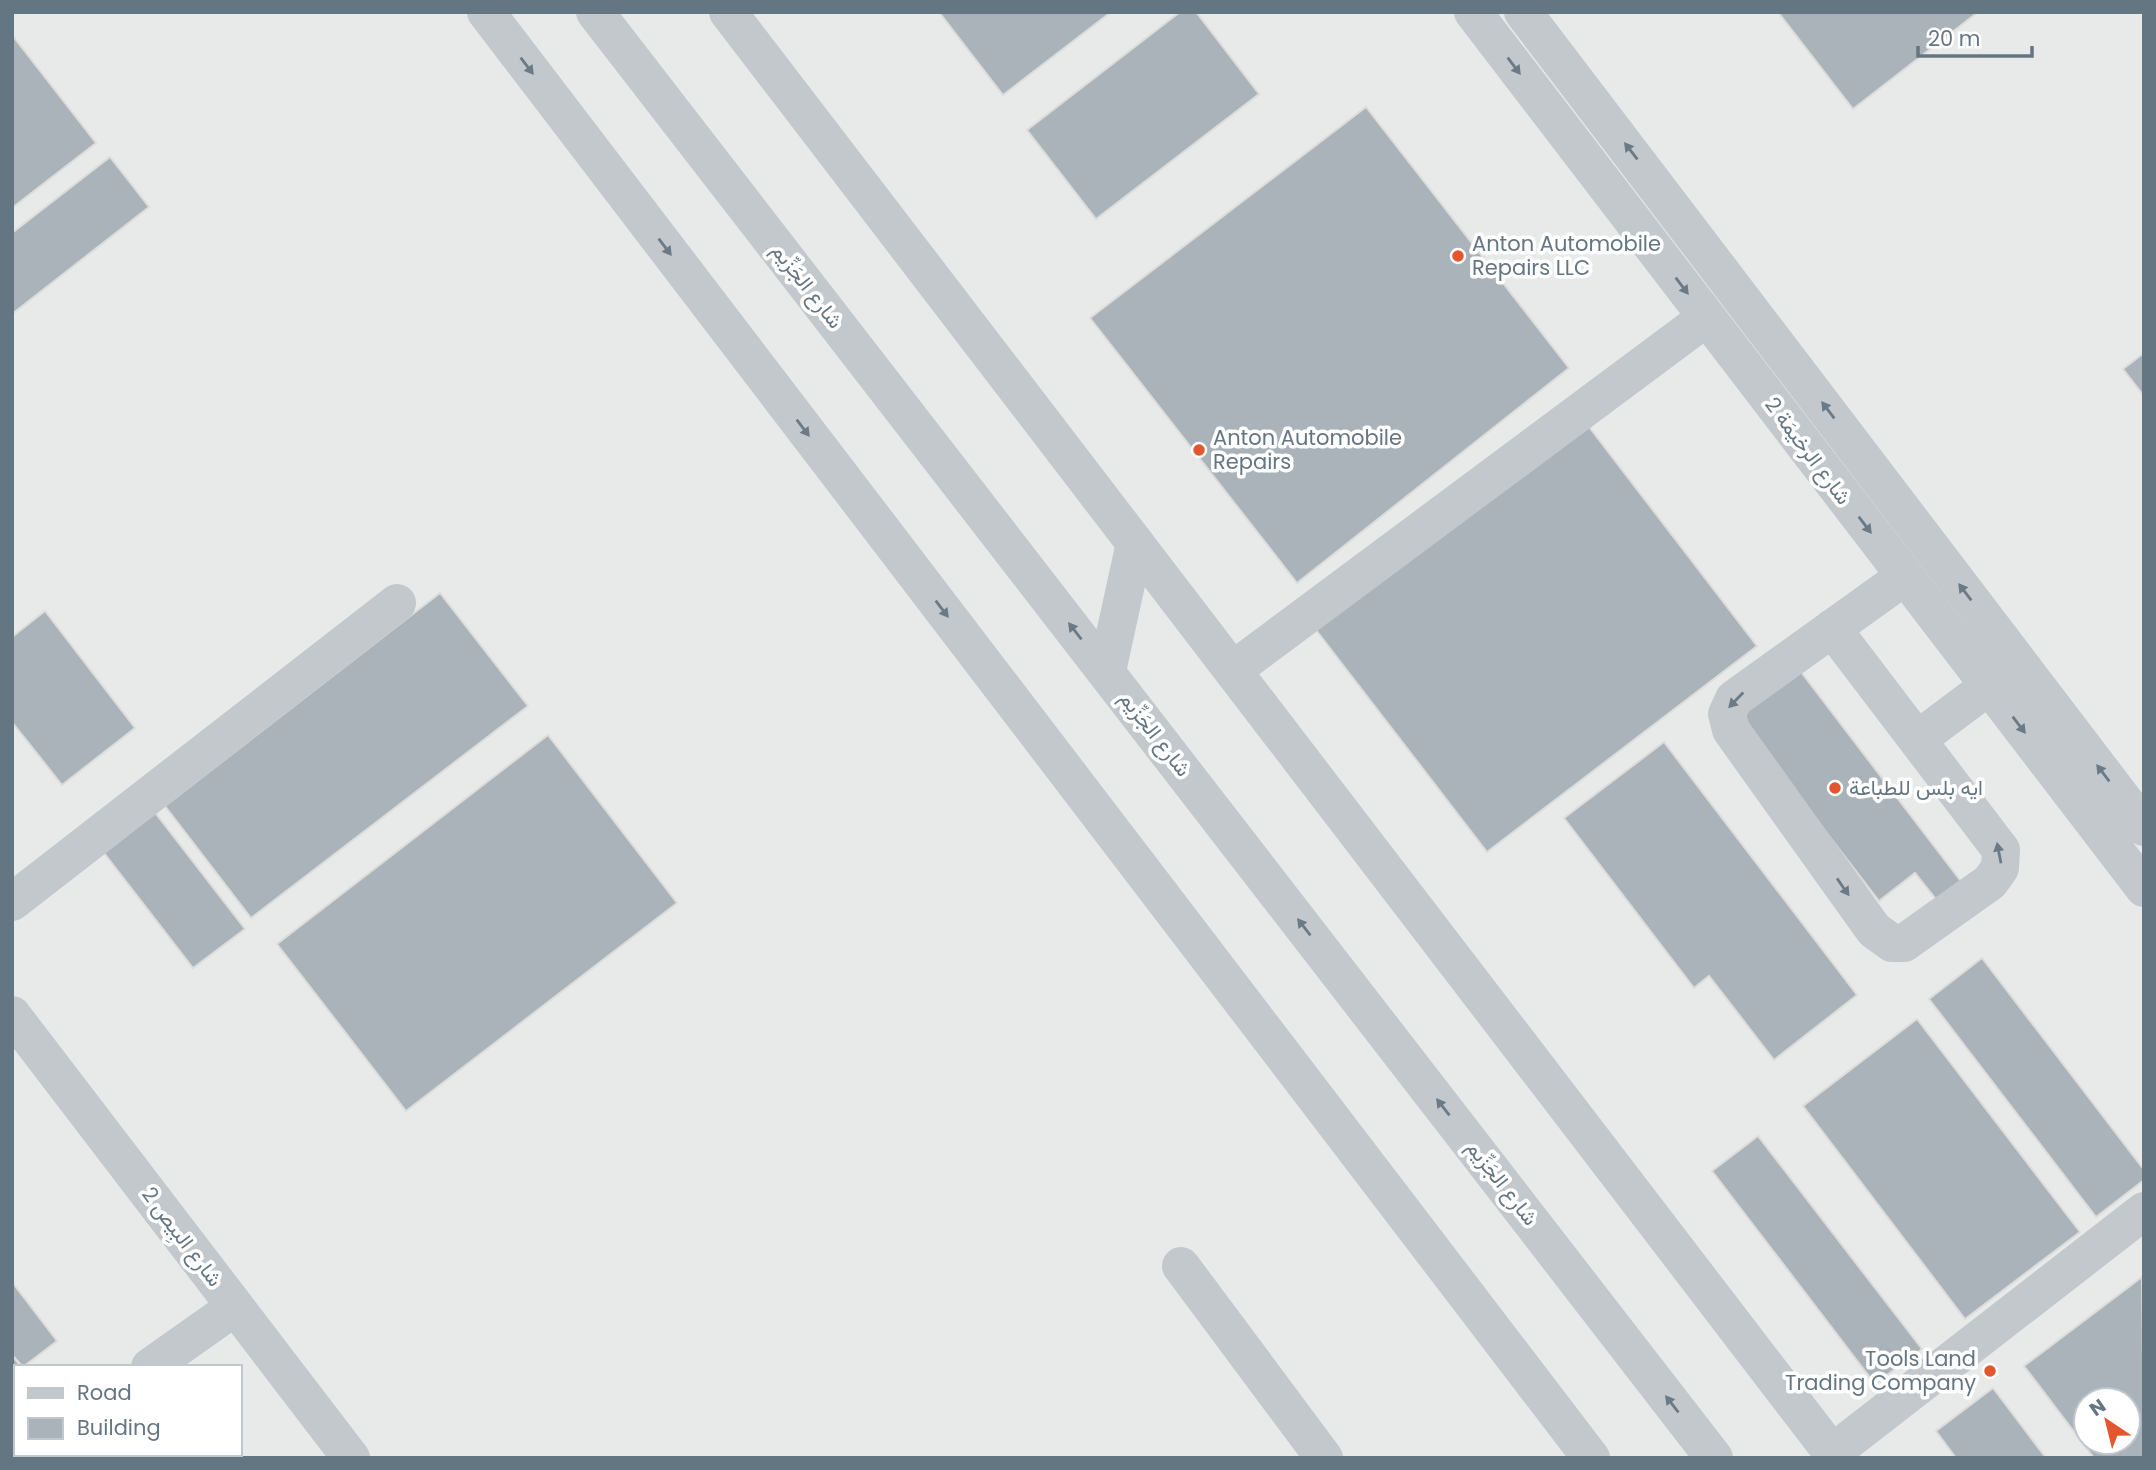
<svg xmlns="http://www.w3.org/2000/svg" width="2156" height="1470" font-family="Poppins,Vazirmatn,sans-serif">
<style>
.built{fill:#e8e9e9;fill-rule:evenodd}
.building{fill:#aab3b9;stroke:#dcdcda;stroke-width:2;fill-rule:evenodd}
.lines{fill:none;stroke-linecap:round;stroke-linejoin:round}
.minor{stroke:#c3c8cc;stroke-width:38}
.oneway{fill:#6a7a87}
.poi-dot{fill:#e4572e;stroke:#fff;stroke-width:2.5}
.labels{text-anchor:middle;stroke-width:7;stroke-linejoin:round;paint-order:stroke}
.poi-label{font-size:21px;fill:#657683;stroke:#fff;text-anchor:start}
.street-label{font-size:21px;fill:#657683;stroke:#fff}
</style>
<rect width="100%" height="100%" fill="#fafaf8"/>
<path class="built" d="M12 12H2144V1458H12ZM16 1367H240V1454H16ZM2086 1400H2128V1442H2086Z"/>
<g class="building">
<path d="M939 12H1111L1003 95Z"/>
<path d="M1180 12H1196L1259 94 1096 219 1027 130Z"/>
<path d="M1778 12H1978L1853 109Z"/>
<path d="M12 35 96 143 12 208Z"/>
<path d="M1366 107 1569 368 1297 583 1090 318Z"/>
<path d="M110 157 149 207 12 314V233Z"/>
<path d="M2144 353V396L2123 369Z"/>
<path d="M1586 423 1757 646 1487 852 1316 630Z"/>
<path d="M440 593 528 706 251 918 165 806Z"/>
<path d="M45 611 135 728 62 785 12 722V637Z"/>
<path d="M1798 668 1963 884 1939 903 1915 873 1879 901 1736 715Z"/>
<path d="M548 735 677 903 406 1111 277 944Z"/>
<path d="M1664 742 1857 995 1774 1060 1709 976 1694 988 1564 818Z"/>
<path d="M153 810 245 929 193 968 101 849Z"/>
<path d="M1982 958 2144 1170V1180L2096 1217 1929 999Z"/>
<path d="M1917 1019 2080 1232 1965 1319 1803 1106Z"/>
<path d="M1758 1136 1922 1349 1875 1384 1712 1171Z"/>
<path d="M2142 1277 2144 1458H2094L2024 1366ZM2086 1400H2128V1442H2086Z"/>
<path d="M12 1282 57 1341 23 1367 12 1355Z"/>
<path d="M12 1355 21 1367H16L12 1375Z"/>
<path d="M1993 1388 2046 1458H1956L1936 1431Z"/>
<path d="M12 1428 16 1432V1454H33L35 1458H12Z"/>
<path d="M77 1454H139L142 1458H80Z"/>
</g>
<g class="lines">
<g class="minor">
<path d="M486 12 1591 1458"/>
<path d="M595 12 1714 1458"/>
<path d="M728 12 1836 1458"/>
<path d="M1473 12 2144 888"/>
<path d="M1523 12 2144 827"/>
<path d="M1832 628 2001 850 2000 868 1990 882 1904 943H1892L1874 930 1731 730 1727 714 1734 699 1904 577"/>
<path d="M1233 670 1706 318"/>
<path d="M1107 671 1135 543"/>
<path d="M1918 739 1989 686"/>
<path d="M12 902 397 603"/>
<path d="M12 1015 351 1458"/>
<path d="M1181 1266 1324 1458"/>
<path d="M150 1367 235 1307"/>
<path d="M1832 1453 2144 1211"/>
<path d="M62 1454 63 1458"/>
<path d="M160 1454 162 1458"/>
</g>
</g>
<defs><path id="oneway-solid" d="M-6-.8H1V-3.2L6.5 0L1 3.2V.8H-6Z" transform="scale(1.75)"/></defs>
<g class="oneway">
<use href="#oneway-solid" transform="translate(527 66) rotate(53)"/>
<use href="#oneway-solid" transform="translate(1514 66) rotate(53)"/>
<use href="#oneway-solid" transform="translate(1631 151) rotate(-128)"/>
<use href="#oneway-solid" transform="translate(665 247) rotate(53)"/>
<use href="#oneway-solid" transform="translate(1682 286) rotate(53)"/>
<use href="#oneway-solid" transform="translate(1828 410) rotate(-127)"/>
<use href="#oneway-solid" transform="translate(803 428) rotate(53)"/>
<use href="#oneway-solid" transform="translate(1865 525) rotate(53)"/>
<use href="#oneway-solid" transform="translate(1965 592) rotate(-127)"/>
<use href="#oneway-solid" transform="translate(942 609) rotate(53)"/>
<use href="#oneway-solid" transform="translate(1075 631) rotate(-128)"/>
<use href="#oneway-solid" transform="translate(1736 700) rotate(134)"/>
<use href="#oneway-solid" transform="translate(2019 725) rotate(53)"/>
<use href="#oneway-solid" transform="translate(2103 773) rotate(-127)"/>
<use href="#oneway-solid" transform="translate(1999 853) rotate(-101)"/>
<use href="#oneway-solid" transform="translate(1843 887) rotate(55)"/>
<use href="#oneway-solid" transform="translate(1304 927) rotate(-128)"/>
<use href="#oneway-solid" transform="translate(1443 1107) rotate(-128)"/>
<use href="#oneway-solid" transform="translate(1672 1404) rotate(-128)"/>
</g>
<g class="poi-dot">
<circle cx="1458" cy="256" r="7"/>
<circle cx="1199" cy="450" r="7"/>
<circle cx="1835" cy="788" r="7"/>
<circle cx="1990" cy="1371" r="7"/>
</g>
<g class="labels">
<g class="poi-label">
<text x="1472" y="251">Anton Automobile<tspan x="1472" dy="24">Repairs LLC</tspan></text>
<text x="1213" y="445">Anton Automobile<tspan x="1213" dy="24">Repairs</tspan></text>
<text x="1849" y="795">ايه بلس للطباعة</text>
<text x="1976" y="1366" text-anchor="end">Tools Land<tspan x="1976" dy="24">Trading Company</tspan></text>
</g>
<g class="street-label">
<text transform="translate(807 286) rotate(52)" y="7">شارع الجَزِّيم</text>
<text transform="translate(1808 451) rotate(53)" y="7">شارع الرخيمَة 2</text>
<text transform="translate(1155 734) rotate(52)" y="7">شارع الجَزِّيم</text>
<text transform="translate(1502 1183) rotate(52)" y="7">شارع الجَزِّيم</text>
<text transform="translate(182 1237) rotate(53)" y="7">شارع البِيص 2</text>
</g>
</g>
<rect width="2156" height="1470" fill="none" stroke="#657683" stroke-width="28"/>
<rect x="14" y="1365" width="228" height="91" fill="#ffffff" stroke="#c1c8cd" stroke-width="2"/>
<rect x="28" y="1388" width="35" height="10" fill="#c3c8cc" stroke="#c1c8cd" stroke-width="2"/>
<text x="77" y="1400" font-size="21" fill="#657683">Road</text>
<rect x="28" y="1418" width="35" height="21" fill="#aab3b9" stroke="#c1c8cd" stroke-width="2"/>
<text x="77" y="1435" font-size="21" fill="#657683">Building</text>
<g transform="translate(2107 1421) rotate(325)"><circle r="33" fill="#ffffff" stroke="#c1c8cd" stroke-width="2"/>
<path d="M0-5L12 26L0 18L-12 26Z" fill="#e4572e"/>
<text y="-10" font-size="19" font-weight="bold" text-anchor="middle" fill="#657683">N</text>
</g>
<path d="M1918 46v10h114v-10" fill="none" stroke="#657683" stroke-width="3.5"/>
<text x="1928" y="46" font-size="21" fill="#657683" stroke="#ffffff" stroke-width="5" paint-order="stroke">20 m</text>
</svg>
